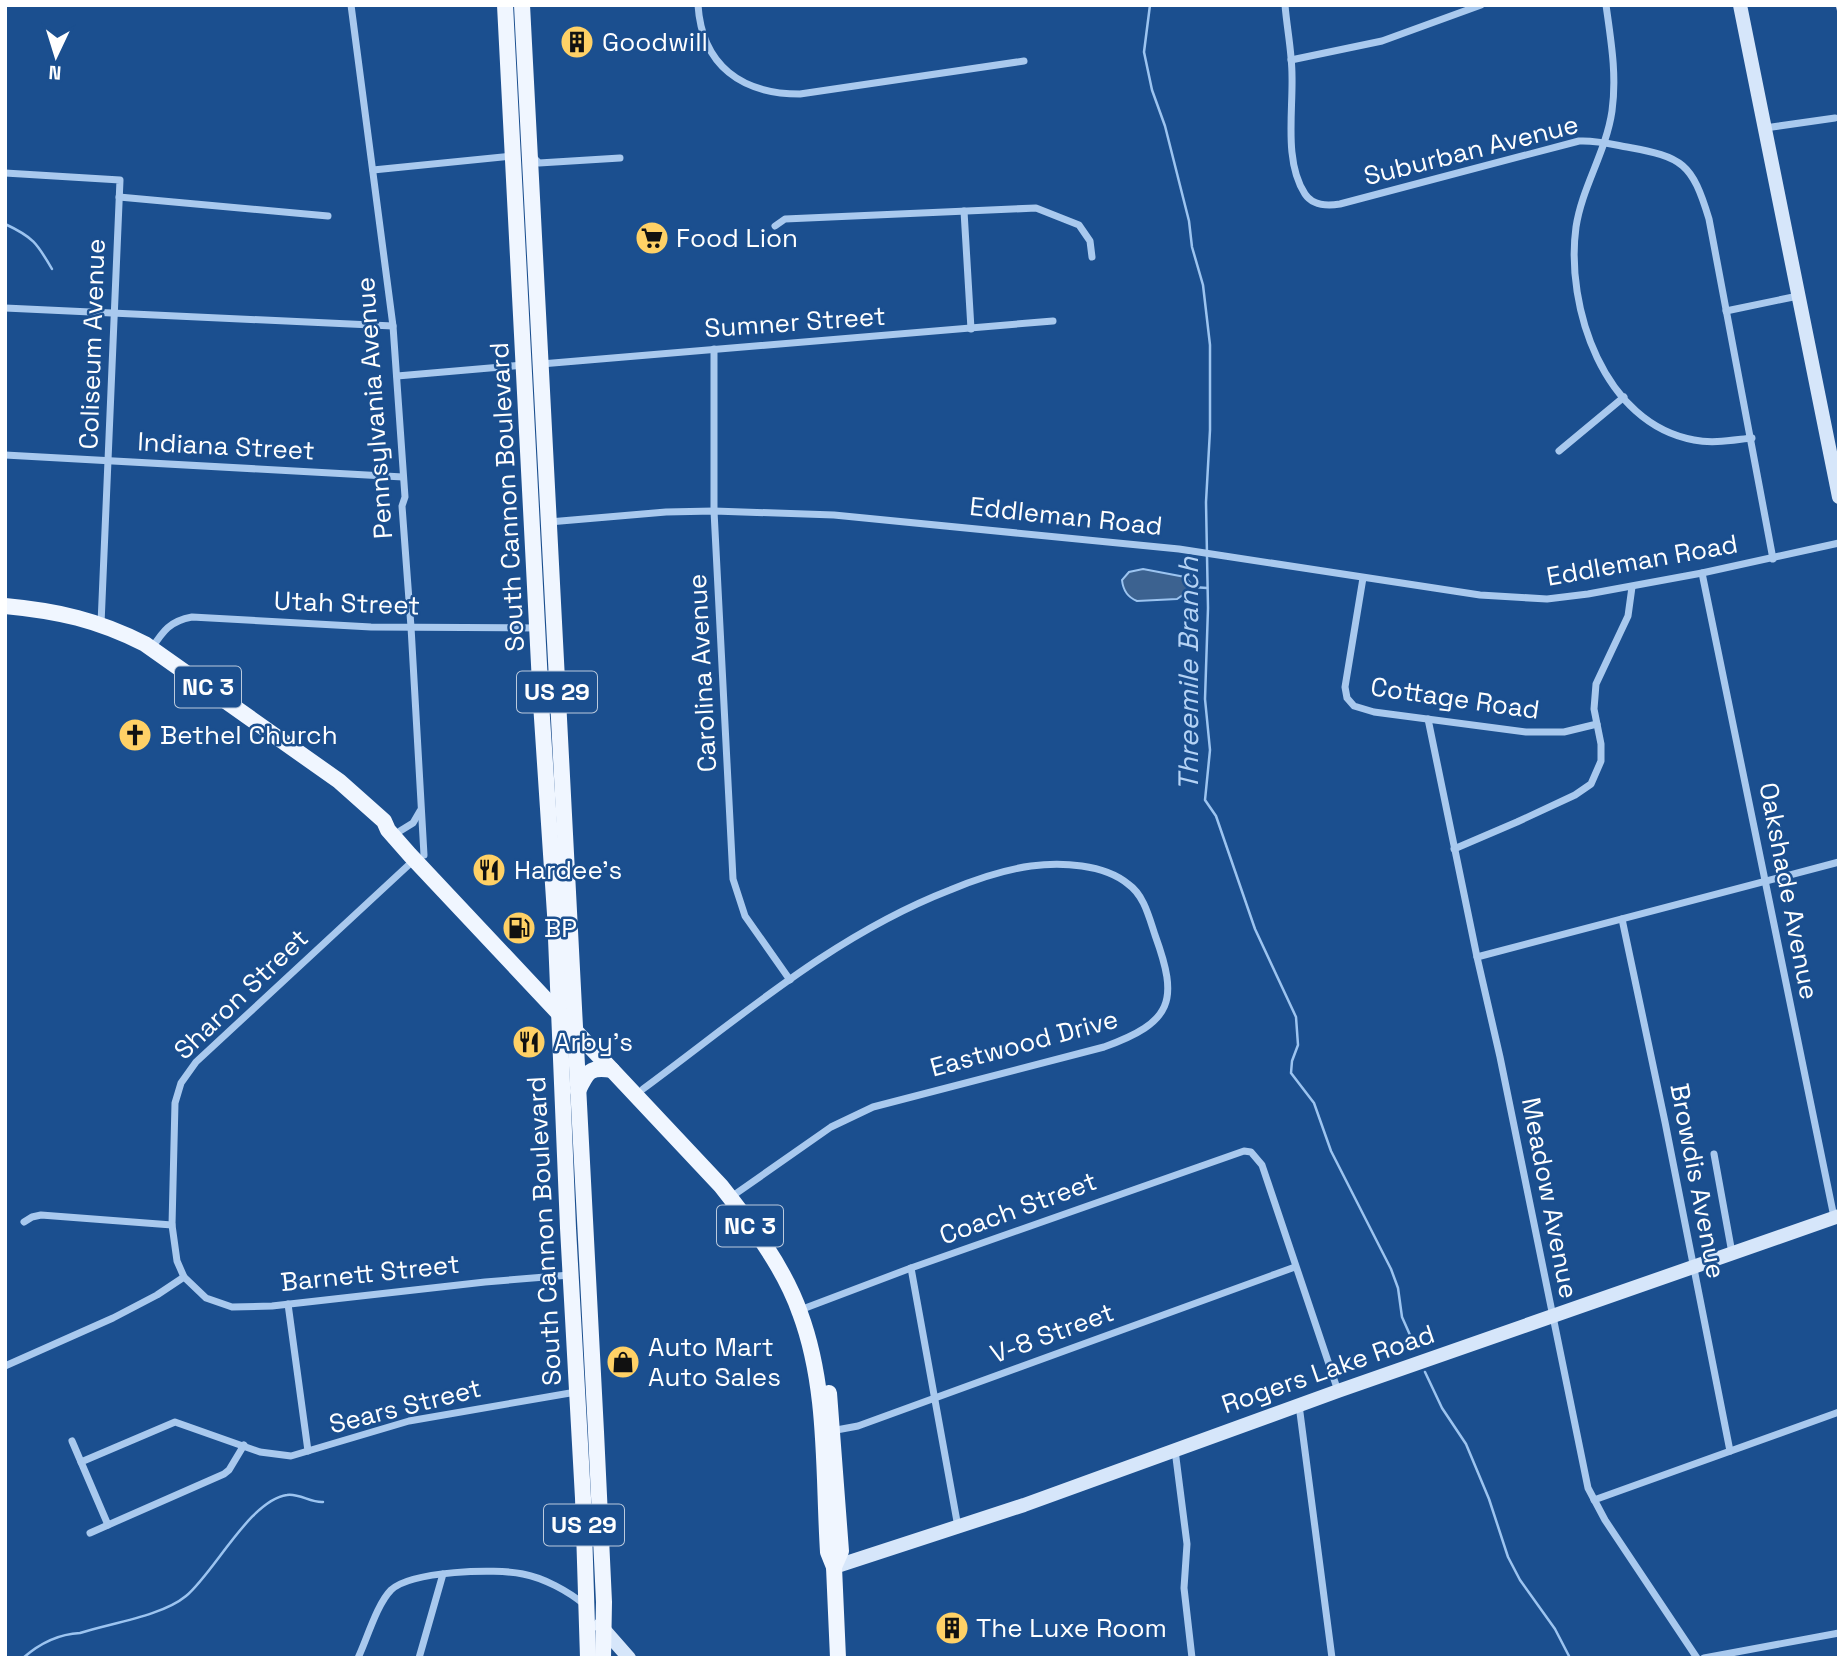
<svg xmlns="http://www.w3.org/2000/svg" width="1844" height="1663" font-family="'Space Grotesk',sans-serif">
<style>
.water{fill:#3c6290;stroke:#9cc4f0;stroke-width:2}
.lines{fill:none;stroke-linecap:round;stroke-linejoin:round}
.stream{stroke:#9cc4f0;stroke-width:2.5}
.street{stroke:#a9c9ee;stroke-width:7}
.secondary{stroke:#d6e6fa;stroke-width:14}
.primary{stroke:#f0f6ff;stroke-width:16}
.rail{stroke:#fff;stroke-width:2.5;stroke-dasharray:12 5;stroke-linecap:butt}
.labels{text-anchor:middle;stroke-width:5;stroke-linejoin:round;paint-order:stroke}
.shield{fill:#1b4f8f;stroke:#bbcadd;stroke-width:2}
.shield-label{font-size:24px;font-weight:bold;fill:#fff}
.poi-label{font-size:26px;fill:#fff;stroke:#1b4f8f;text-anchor:start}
.street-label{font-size:26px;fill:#fff;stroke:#1b4f8f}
.water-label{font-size:28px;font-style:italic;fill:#b5d3f5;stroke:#1b4f8f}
</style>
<rect width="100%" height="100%" fill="#1b4f8f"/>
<path class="water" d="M1143 569 1185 577 1194 587 1177 599 1137 601C1127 597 1123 590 1122 580L1129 572Z"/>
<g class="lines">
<g class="stream">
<path d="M1150 5 1144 52 1152 90 1165 126 1189 221 1192 247 1203 285 1210 345V430L1206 502 1208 608 1205 699 1210 750 1205 800 1216 816 1255 929 1296 1017 1298 1045 1292 1061 1291 1073 1314 1103 1331 1151 1391 1269 1398 1288 1402 1317 1414 1344"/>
<path d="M5 224C33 237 37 243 52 269"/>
<path d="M1193 587 1207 588"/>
<path d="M1425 1372 1442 1408 1466 1444 1489 1499 1508 1557 1520 1580 1555 1629 1570 1658"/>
<path d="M23 1658C39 1644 59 1634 80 1633 111 1623 162 1616 186 1596 214 1573 250 1500 287 1495 299 1493 311 1503 323 1502"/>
</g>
<g class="street">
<path d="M351 5 393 326 405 497 402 506 411 627 424 855"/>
<path d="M698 5C702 66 742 94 800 94L1024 61"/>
<path d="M1285 5C1287 29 1292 52 1292 76 1293 112 1284 162 1305 194 1313 206 1327 206 1340 204L1579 141C1595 140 1611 144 1627 147 1683 157 1692 163 1709 219L1773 559"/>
<path d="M1606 5C1611 41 1617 75 1612 111 1606 152 1582 187 1576 227 1565 307 1604 424 1694 440 1713 444 1733 440 1752 438"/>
<path d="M1291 60 1382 41 1481 5"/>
<path d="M1765 128 1835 118"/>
<path d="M533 157 539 163 620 158"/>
<path d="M373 170 512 156"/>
<path d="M5 173 120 180 101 624"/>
<path d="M119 197 328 216"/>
<path d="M964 211 971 329"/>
<path d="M775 226 785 219 1036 208 1079 225 1090 241 1092 257"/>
<path d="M5 308 393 326"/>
<path d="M1726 311 1798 296"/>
<path d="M714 349V511L733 879 745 916 790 980"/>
<path d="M541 364 1053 321"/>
<path d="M397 376 524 365"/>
<path d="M1559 451 1624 397"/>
<path d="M5 455 403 477"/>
<path d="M549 522 666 512 714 511 834 515 1179 549 1480 595 1547 599 1588 594 1702 573 1839 543"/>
<path d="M1702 573 1834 1217"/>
<path d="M1363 578 1345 687 1347 698 1354 706 1374 712 1526 732H1564L1597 724"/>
<path d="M152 648C163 631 170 621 192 617L371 627 536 628"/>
<path d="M1428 719 1477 957 1500 1057 1588 1488 1605 1520 1697 1658"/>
<path d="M400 831 413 823 420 811"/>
<path d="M1454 849 1517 822 1575 795 1591 784 1601 761V744L1594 709 1596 684 1628 616 1632 587"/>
<path d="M414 860 196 1062 181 1083 175 1103 172 1225 177 1261 184 1277 206 1298 232 1307 272 1306 485 1282 570 1275"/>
<path d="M1622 919 1665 1122 1730 1451"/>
<path d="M1477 957 1839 862"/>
<path d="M643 1089C742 1016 834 935 950 890 976 879 1002 870 1031 866 1061 862 1104 864 1128 884 1144 895 1149 917 1155 935 1179 1001 1173 1022 1104 1047L873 1107 831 1127 731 1197"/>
<path d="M1714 1154 1732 1253"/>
<path d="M24 1222 32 1217 41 1215 172 1225"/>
<path d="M911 1268 958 1527"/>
<path d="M288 1304 308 1451"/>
<path d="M800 1310 911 1268 1244 1151 1251 1152 1262 1165 1338 1391"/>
<path d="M5 1366 113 1318 157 1295 184 1277"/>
<path d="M1299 1405 1332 1658"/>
<path d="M831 1431 858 1426 1295 1267"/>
<path d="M72 1441 81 1462"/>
<path d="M244 1445 229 1470 224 1474 108 1525 81 1462 175 1422 260 1452 291 1456 409 1421 576 1392"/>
<path d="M1175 1450 1187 1544 1184 1588 1192 1658"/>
<path d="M1594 1500 1839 1412"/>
<path d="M90 1533 108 1525"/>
<path d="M358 1658C367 1639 377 1604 391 1590 411 1571 496 1568 523 1574 544 1578 568 1591 585 1605"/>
<path d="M419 1658 443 1574"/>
<path d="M1704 1658 1839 1633"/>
</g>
<g class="secondary">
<path d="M1740 5 1839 497"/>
<path d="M834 1567 1024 1505 1338 1391 1839 1216"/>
<path d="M600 1625 629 1658"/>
</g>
<g class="primary">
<path d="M505 5 541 703 555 914 568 1228 583 1498 588 1658"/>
<path d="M522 5 596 1432 604 1602 603 1658"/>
<path d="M5 606C58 611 98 620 145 644L339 781 384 821 388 830 410 855 721 1186C751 1224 784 1267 800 1313 828 1388 823 1473 828 1552L834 1567 838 1658"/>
<path d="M578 1091C587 1072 590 1066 612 1070"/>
<path d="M829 1393 841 1551 834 1567"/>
</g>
<path class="rail" d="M1837 5 1839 14"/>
</g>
<defs>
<symbol id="building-disc" viewBox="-11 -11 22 22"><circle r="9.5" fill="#ffd166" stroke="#1b4f8f"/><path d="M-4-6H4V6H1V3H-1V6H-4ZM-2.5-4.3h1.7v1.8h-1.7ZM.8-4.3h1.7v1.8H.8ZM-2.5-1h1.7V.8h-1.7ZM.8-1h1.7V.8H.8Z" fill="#111"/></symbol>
<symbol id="supermarket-disc" viewBox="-11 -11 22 22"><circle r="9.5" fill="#ffd166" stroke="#1b4f8f"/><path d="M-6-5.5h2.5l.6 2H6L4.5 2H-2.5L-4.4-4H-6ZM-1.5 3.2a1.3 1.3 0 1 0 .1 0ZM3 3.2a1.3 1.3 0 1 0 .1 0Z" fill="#111"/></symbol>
<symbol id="church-disc" viewBox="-11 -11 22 22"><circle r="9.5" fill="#ffd166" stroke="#1b4f8f"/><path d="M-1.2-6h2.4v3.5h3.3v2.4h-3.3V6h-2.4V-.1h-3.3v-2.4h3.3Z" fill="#111"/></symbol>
<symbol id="restaurant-disc" viewBox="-11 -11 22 22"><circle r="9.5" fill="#ffd166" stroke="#1b4f8f"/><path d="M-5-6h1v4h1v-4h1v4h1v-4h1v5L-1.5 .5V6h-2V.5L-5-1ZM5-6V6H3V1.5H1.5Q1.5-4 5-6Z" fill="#111"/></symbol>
<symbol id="fuel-disc" viewBox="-11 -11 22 22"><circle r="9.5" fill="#ffd166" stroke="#1b4f8f"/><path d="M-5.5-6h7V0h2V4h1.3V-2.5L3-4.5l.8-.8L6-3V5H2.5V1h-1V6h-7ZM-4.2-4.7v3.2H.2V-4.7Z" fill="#111"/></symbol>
<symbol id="shop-disc" viewBox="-11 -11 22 22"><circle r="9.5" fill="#ffd166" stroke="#1b4f8f"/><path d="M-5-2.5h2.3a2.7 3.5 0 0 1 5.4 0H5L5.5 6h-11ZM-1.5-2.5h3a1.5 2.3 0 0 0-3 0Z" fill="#111"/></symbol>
</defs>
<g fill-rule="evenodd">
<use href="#building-disc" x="558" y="23" width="38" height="38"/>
<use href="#supermarket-disc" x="633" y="219" width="38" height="38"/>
<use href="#church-disc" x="116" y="716" width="38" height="38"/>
<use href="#restaurant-disc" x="470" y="851" width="38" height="38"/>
<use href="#fuel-disc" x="500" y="909" width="38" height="38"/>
<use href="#restaurant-disc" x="510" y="1023" width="38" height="38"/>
<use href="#shop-disc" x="604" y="1343" width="38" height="38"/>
<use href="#building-disc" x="933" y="1609" width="38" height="38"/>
</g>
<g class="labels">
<g class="shield">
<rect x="175" y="666.5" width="66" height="41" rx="5"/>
<rect x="517" y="671.5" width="80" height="41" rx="5"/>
<rect x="717" y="1205.5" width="66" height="41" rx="5"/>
<rect x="544" y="1504.5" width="80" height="41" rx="5"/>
</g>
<g class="shield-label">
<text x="208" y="695">NC 3</text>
<text x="557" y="700">US 29</text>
<text x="750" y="1234">NC 3</text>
<text x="584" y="1533">US 29</text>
</g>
<g class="poi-label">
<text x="602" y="51">Goodwill</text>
<text x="676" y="247">Food Lion</text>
<text x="160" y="744">Bethel Church</text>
<text x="514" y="879">Hardee's</text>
<text x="544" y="937">BP</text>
<text x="554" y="1051">Arby's</text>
<text x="648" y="1356">Auto Mart<tspan x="648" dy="30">Auto Sales</tspan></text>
<text x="976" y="1637">The Luxe Room</text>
</g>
<g class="street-label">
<text transform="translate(1471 150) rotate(-14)" y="9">Suburban Avenue</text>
<text transform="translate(795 322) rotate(-4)" y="9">Sumner Street</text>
<text transform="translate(92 344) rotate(-88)" y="9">Coliseum Avenue</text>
<text transform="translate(374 408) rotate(-94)" y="9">Pennsylvania Avenue</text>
<text transform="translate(226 446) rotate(3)" y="9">Indiana Street</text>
<text transform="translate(507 497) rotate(-93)" y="9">South Cannon Boulevard</text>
<text transform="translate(1066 516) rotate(6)" y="9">Eddleman Road</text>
<text transform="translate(1642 560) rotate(-10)" y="9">Eddleman Road</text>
<text transform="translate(347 603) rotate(2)" y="9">Utah Street</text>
<text transform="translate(702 673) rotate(-93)" y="9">Carolina Avenue</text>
<text transform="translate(1455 698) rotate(8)" y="9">Cottage Road</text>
<text transform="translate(1789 891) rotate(79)" y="9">Oakshade Avenue</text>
<text transform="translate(241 994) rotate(-44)" y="9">Sharon Street</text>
<text transform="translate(1024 1043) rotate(-15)" y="9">Eastwood Drive</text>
<text transform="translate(1698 1181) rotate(79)" y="9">Browdis Avenue</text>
<text transform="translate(1550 1198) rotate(79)" y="9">Meadow Avenue</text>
<text transform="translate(1018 1208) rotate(-20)" y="9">Coach Street</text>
<text transform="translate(544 1231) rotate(-93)" y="9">South Cannon Boulevard</text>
<text transform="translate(370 1273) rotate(-6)" y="9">Barnett Street</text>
<text transform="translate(1052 1333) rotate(-20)" y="9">V-8 Street</text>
<text transform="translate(1328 1369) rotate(-19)" y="9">Rogers Lake Road</text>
<text transform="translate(405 1406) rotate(-14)" y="9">Sears Street</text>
</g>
<g class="water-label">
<text transform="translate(1188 674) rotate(-90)" y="10">Threemile Branch</text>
</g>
</g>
<rect width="1844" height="1663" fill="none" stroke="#ffffff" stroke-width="14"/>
<g transform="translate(56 56) rotate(184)" stroke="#1b4f8f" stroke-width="5" paint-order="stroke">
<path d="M0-5L12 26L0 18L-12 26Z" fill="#ffffff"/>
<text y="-10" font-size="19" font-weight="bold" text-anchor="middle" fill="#ffffff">N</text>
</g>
</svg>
